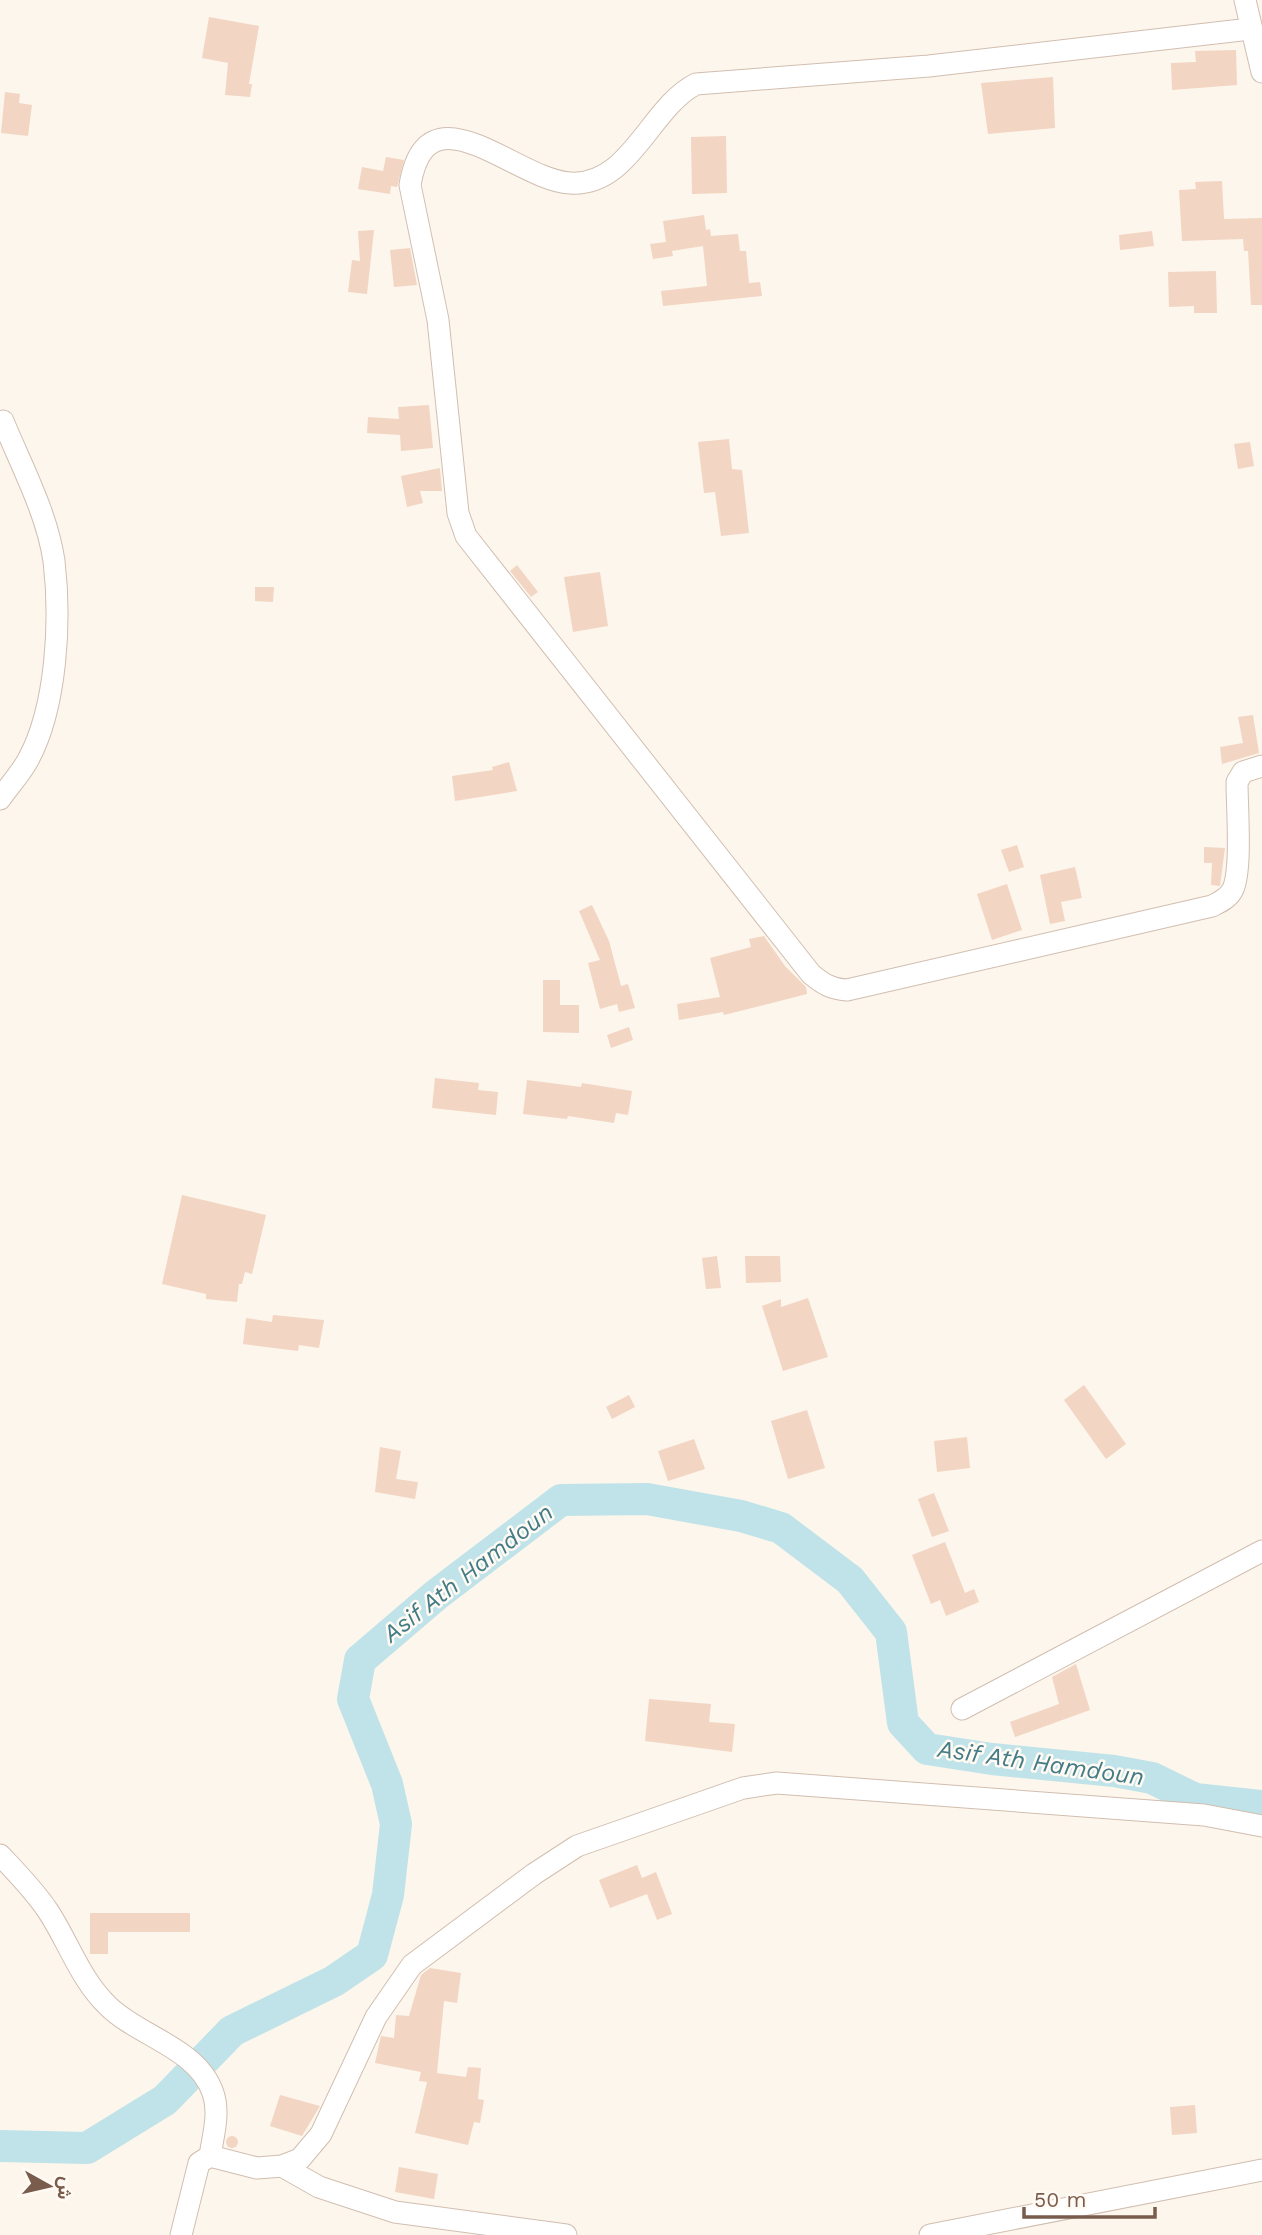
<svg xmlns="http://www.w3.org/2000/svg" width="1262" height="2235" font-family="'Work Sans',Vazirmatn,sans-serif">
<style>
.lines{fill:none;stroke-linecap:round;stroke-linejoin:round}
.river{stroke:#bfe3e8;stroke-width:32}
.building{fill:#f3d5c3}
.street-casing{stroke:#d1beb0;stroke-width:23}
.street{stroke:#fff;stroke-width:21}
.labels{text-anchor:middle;stroke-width:5;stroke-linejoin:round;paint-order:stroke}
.water-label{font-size:24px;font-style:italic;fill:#437c86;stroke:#fffaf3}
</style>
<rect width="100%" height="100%" fill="#fdf6ec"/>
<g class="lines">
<path class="river" d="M0 2146 87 2148 165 2100 232 2031 334 1981 372 1955 388 1895 396 1824 387 1784 353 1699 360 1660 436 1595 561 1500 647 1499 741 1516 781 1528 850 1580 891 1632 903 1723 927 1749 992 1759 1114 1771 1152 1778 1195 1799 1262 1806"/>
</g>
<g class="building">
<path d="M209 17 259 26 249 84H252L250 97 225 95 228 63 202 58Z"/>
<path d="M1236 50 1237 85 1172 90 1171 63 1196 62 1195 51Z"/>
<path d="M1053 77 1055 128 988 134 981 83Z"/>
<path d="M5 92 20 94 19 103 32 105 28 136 1 133Z"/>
<path d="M726 136 727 193 692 194 691 137Z"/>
<path d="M386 157 404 160 397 187 391 186 390 194 358 189 362 167 383 171Z"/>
<path d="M1222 181 1224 219 1262 218V305H1251L1248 251H1244L1243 239 1182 241 1179 190 1196 189 1195 182Z"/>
<path d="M704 215 706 230 710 229 711 236 738 234 740 251H746L749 283 760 282 762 296 663 306 661 291 707 286 703 246 672 251 673 256 653 259 650 244 666 242 663 221Z"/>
<path d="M374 230 367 294 348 292 352 260 360 261 358 231Z"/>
<path d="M1152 231 1154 246 1120 250 1119 235Z"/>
<path d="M410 248 417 285 394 287 390 250Z"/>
<path d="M1216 271 1217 313H1194V306L1169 307 1168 272Z"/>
<path d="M429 405 433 448 401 451 400 435 367 433 368 417 399 419 398 407Z"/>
<path d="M729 439 732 469 742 470 749 533 721 536 715 492 704 493 698 442Z"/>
<path d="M1250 442 1254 466 1238 469 1234 444Z"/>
<path d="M440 468 442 491H420L423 503 407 507 401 476Z"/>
<path d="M517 565 538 592 531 597 510 571Z"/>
<path d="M600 572 608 626 573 632 564 577Z"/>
<path d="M255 587H274L273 602 255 601Z"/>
<path d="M1253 715 1259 753 1222 764 1220 747 1243 743 1238 717Z"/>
<path d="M509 762 517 791 455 801 452 776 493 770 492 767Z"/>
<path d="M1017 845 1024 867 1009 872 1001 850Z"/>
<path d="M1204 847 1225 848 1220 886 1211 885 1212 863H1204Z"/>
<path d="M1075 867 1082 898 1061 902 1065 921 1050 924 1040 875Z"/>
<path d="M1007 884 1022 930 992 940 977 894Z"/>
<path d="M592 905 609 941 621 986 628 984 635 1008 619 1012 617 1004 600 1009 588 963 600 960 579 911Z"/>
<path d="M764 936 785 966 806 987 807 994 724 1015 723 1012 679 1020 677 1004 720 997 710 958 751 947 749 939Z"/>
<path d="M543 980H560V1005H579V1033L543 1032Z"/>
<path d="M629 1027 633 1040 611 1048 607 1035Z"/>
<path d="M435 1078 479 1083 478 1090 498 1092 496 1115 432 1108Z"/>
<path d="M527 1080 581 1087 582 1083 632 1091 628 1115 616 1113 614 1123 568 1116 567 1119 523 1114Z"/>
<path d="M182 1195 266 1215 252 1274 245 1272 242 1284H239L237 1302 206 1299V1294L162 1284Z"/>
<path d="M717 1256 721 1288 706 1289 702 1258Z"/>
<path d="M745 1256H780L781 1282 746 1283Z"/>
<path d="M808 1298 828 1357 783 1371 762 1306 781 1299V1307Z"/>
<path d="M273 1315 324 1320 319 1348 299 1345 298 1351 243 1344 246 1318 272 1322Z"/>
<path d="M1084 1385 1126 1444 1106 1459 1064 1400Z"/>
<path d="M629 1395 635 1407 612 1419 606 1407Z"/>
<path d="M807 1410 825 1468 788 1479 771 1421Z"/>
<path d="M967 1437 970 1468 937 1472 934 1441Z"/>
<path d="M694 1439 705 1469 668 1481 658 1451Z"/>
<path d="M380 1447 401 1451 396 1479 418 1482 415 1499 375 1492Z"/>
<path d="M934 1493 949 1531 932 1537 918 1499Z"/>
<path d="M945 1542 965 1593 974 1589 979 1602 946 1616 940 1600 931 1604 912 1555Z"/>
<path d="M1076 1664 1090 1710 1015 1737 1010 1722 1059 1704 1052 1677Z"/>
<path d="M649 1699 711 1704 709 1722 735 1724 732 1752 645 1741Z"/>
<path d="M637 1865 642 1878 656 1872 672 1914 657 1920 647 1894 610 1908 599 1880Z"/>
<path d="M90 1913H190V1932H108V1954H90Z"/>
<path d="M430 1968 461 1973 457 2003 444 2001 437 2073 466 2077 468 2067 481 2068 478 2099 484 2100 480 2123 474 2122 468 2145 415 2133 427 2082 419 2081 421 2072 375 2063 381 2036 394 2038 396 2015 409 2016 421 1975Z"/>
<path d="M280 2095 320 2106 302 2136 270 2126Z"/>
<path d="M1195 2105 1197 2133 1172 2135 1170 2107Z"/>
<circle cx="232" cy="2142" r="6"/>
<path d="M399 2167 438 2174 434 2199 395 2192Z"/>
</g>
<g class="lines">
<defs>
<g id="street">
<path d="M1245 0 1262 72"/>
<path d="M1250 29 929 66 696 84C650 107 630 187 570 183 515 180 427 83 410 185L438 320 458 513 466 536 811 974C823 984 831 989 847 990L1212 906C1220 902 1229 898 1233 889 1242 869 1237 807 1237 782L1243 772 1262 766"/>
<path d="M0 799C9 786 21 773 28 760 57 707 61 620 54 561 47 513 21 465 3 421"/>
<path d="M962 1709 1262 1551"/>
<path d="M0 1855C17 1873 34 1890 48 1911 69 1943 80 1979 108 2006 138 2036 198 2048 213 2093 220 2113 213 2136 210 2156"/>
<path d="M282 2166 319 2187 395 2212 566 2235"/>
<path d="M181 2235 199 2163 210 2156 257 2168 282 2166 300 2159 321 2134 376 2017 412 1965 534 1874 577 1846 743 1788 777 1783 1204 1815 1262 1826"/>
<path d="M930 2235 1262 2170"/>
</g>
</defs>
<use href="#street" class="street-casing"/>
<use href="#street" class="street"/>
</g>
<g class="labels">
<g class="water-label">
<text transform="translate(468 1573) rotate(-38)" y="8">Asif Ath Hamdoun</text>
<text transform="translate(1041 1763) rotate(8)" y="8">Asif Ath Hamdoun</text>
</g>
</g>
<g transform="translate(49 2186) rotate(98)" stroke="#fffaf3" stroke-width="5" paint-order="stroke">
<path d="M0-5L12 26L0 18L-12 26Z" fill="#7a5c4d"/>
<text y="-10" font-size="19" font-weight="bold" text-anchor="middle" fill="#7a5c4d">ش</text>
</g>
<path d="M1024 2207v10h131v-10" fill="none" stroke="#7a5c4d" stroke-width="3.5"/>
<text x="1034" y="2207" font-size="21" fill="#7a5c4d" stroke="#fffaf3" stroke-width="5" paint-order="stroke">50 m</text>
</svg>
